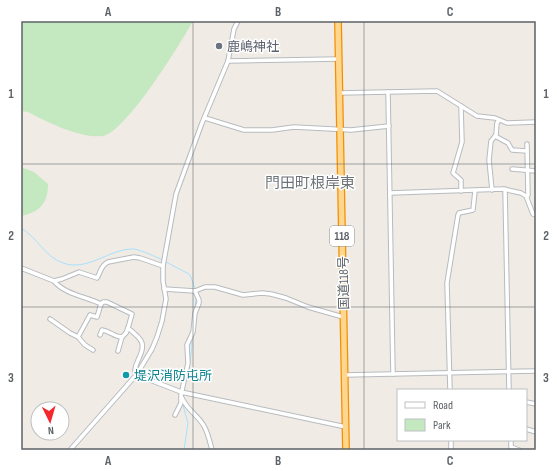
<svg xmlns="http://www.w3.org/2000/svg" width="557" height="471" font-family="'Sofia Sans Condensed','Noto Sans JP',sans-serif">
<style>
.green{fill:#c4e9c0}
.lines{fill:none;stroke-linecap:round;stroke-linejoin:round}
.stream{stroke:#a6e1ff;stroke-width:1}
.minor-casing{stroke:#b7bbc0;stroke-width:5.5}
.highway-casing{stroke:#f58f00;stroke-width:8}
.minor{stroke:#fff;stroke-width:3.5}
.highway{stroke:#ffd68d;stroke-width:5.5}
.grid{fill:none;stroke:#5d6266;stroke-width:1;stroke-opacity:0.55}
.worship-dot{fill:#6b7280;stroke:#fff;stroke-width:1.5}
.culture-dot{fill:#0f9aa8;stroke:#fff;stroke-width:1.5}
.labels{text-anchor:middle;stroke-width:3;stroke-linejoin:round;paint-order:stroke}
.shield{fill:#fff;stroke:#8e9194;stroke-width:1}
.shield-label{font-size:12px;font-weight:bold;fill:#5d6266}
.worship-label{font-size:13px;fill:#5b616d;stroke:#fff;text-anchor:start}
.street-label{font-size:13px;fill:#5d6266;stroke:#fff}
.culture-label{font-size:13px;fill:#0d838f;stroke:#fff;text-anchor:start}
.quarter-label{font-size:15px;fill:#6d7478;stroke:#fff}
.neatline{fill:none;stroke:#5d6266;stroke-width:1.5}
.grid-label{font-size:13px;text-anchor:middle;font-weight:bold;fill:#5d6266}
</style>
<rect width="100%" height="100%" fill="#f0ece5"/>
<g class="green">
<path d="M21 21H193C181 43 126 132 103 136 81 139 47 122 28 112L21 111Z"/>
<path d="M21 167 34 172 48 184C48 203 40 212 21 216Z"/>
</g>
<g class="lines">
<g class="stream">
<path d="M21 228C37 237 45 257 63 263 88 272 110 248 134 249 141 250 156 257 163 260"/>
<path d="M166 262 189 274 191 277 195 289"/>
<path d="M195 309 196 298"/>
<path d="M186 380C190 367 192 352 192 338"/>
<path d="M182 402 188 423 184 450"/>
</g>
<defs>
<g id="minor">
<path d="M228 61 339 59"/>
<path d="M388 92 393 374"/>
<path d="M339 93 437 91 477 116 495 118 507 123 536 122"/>
<path d="M461 106 462 142 453 173 461 180V191"/>
<path d="M205 118 244 130H272L294 127 351 130 389 126"/>
<path d="M495 136 508 143 512 150 527 151"/>
<path d="M527 144 528 195 527 197"/>
<path d="M512 169 536 171"/>
<path d="M505 189 509 390"/>
<path d="M492 190 489 160 491 141 496 135 497 123 499 120"/>
<path d="M390 193 503 189 521 193 526 196 533 214 536 215"/>
<path d="M21 268 54 281C64 294 87 297 101 304L103 302H107L132 314 128 328C140 338 147 342 139 358 137 363 135 366 135 371L140 376 181 392 346 427"/>
<path d="M54 281 62 279 79 272 97 278C101 272 100 266 108 262L134 257 140 258 163 266"/>
<path d="M164 289 195 291 205 287H215L243 295 262 293 271 294 286 298 308 307 343 317"/>
<path d="M50 319 70 333 78 337 85 345 93 350"/>
<path d="M100 335 102 330C110 331 114 337 122 337L126 333 128 328"/>
<path d="M78 337 90 315 97 317 101 304"/>
<path d="M118 351 122 337"/>
<path d="M345 375 536 371"/>
<path d="M450 390 447 283 458 215 459 213 473 210 475 191"/>
<path d="M182 398C187 410 198 415 204 426 208 433 210 442 212 450"/>
<path d="M526 402 536 404"/>
<path d="M175 415 181 403V395L188 363 187 345 193 332 195 313 199 303V300L195 291"/>
<path d="M526 429 536 432"/>
<path d="M451 440V450"/>
<path d="M511 440V447L519 450"/>
<path d="M70 450 137 374 152 349 157 337 162 321 166 299 163 281V266L176 194 202 123 228 61 234 29 238 21"/>
</g>
<path id="highway" d="M338 21 346 450"/>
</defs>
<use href="#minor" class="minor-casing"/>
<use href="#highway" class="highway-casing"/>
<use href="#minor" class="minor"/>
<use href="#highway" class="highway"/>
</g>
<path class="grid" d="M193 21V450M364 21V450M21 164H536M21 307H536"/>
<circle class="worship-dot" cx="219" cy="46" r="4"/>
<circle class="culture-dot" cx="126" cy="375" r="4"/>
<g class="labels">
<rect class="shield" x="330" y="226" width="24" height="20" rx="3"/>
<g class="shield-label">
<text x="342" y="240">118</text>
</g>
<g class="worship-label">
<text x="227" y="51">鹿嶋神社</text>
</g>
<g class="street-label">
<text transform="translate(343 283) rotate(-91)" y="5">国道118号</text>
</g>
<g class="culture-label">
<text x="134" y="380">堤沢消防屯所</text>
</g>
<g class="quarter-label">
<text x="310" y="188">門田町根岸東</text>
</g>
</g>
<rect width="557" height="471" fill="none" stroke="#ffffff" stroke-width="44"/>
<rect x="397" y="389" width="130" height="52" fill="#ffffff" stroke="#bec0c2"/>
<rect x="405" y="402" width="20" height="6" fill="#ffffff" stroke="#bec0c2"/>
<text x="433" y="409" font-size="12" fill="#5d6266">Road</text>
<rect x="405" y="419" width="20" height="12" fill="#c4e9c0" stroke="#bec0c2"/>
<text x="433" y="429" font-size="12" fill="#5d6266">Park</text>
<g transform="translate(50 421) rotate(175)"><circle r="19" fill="#ffffff" stroke="#bec0c2"/>
<path d="M0-3L7 15L0 10L-7 15Z" fill="#f4272c"/>
<text y="-6" font-size="11" font-weight="bold" text-anchor="middle" fill="#5d6266">N</text>
</g>
<rect x="22" y="22" width="513" height="427" class="neatline"/>
<g class="grid-label">
<text x="108" y="16">A</text>
<text x="278" y="16">B</text>
<text x="450" y="16">C</text>
<text x="11" y="98">1</text>
<text x="546" y="98">1</text>
<text x="11" y="240">2</text>
<text x="546" y="240">2</text>
<text x="11" y="382">3</text>
<text x="546" y="382">3</text>
<text x="108" y="465">A</text>
<text x="278" y="465">B</text>
<text x="450" y="465">C</text>
</g>
</svg>
